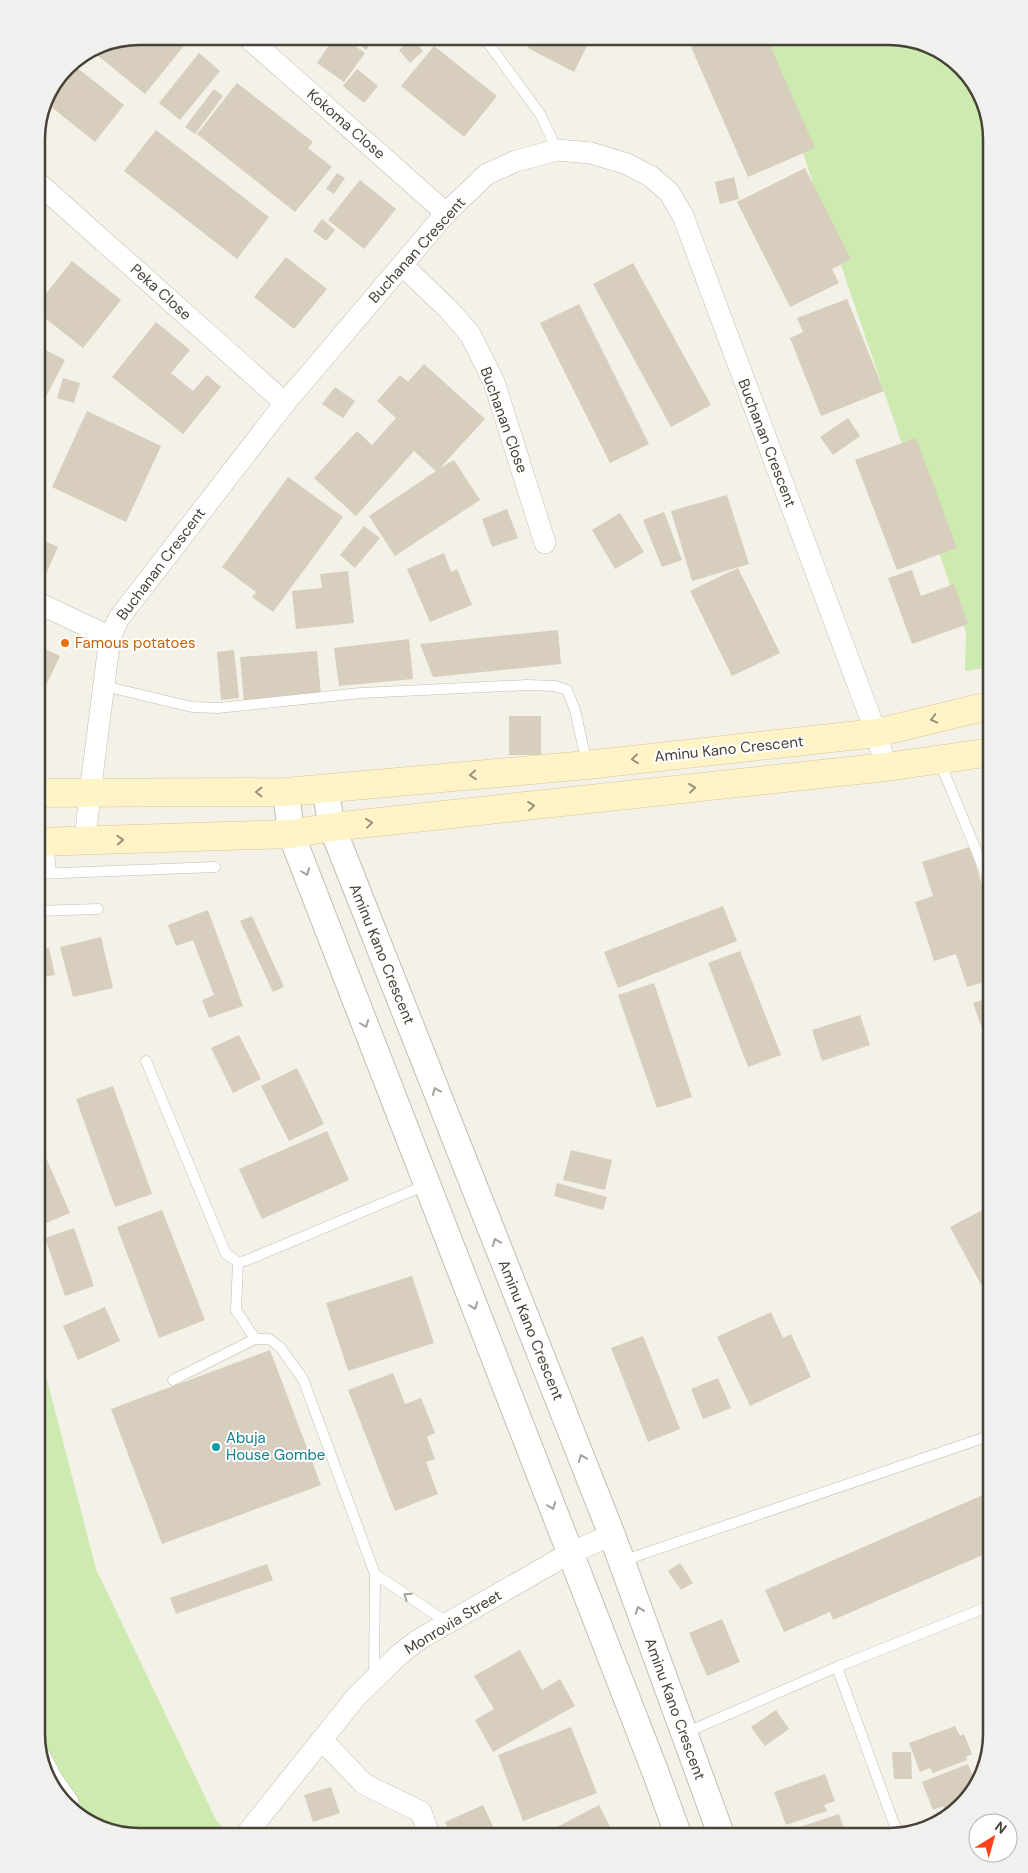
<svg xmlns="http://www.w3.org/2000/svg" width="1028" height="1873" font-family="'DM Sans',sans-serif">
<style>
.green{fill:#cdeab0}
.building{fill:#d7cebd}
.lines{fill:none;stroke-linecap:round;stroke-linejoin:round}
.service-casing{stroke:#c3bdad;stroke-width:11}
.minor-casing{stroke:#c3bdad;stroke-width:22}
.tertiary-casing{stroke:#c3bdad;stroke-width:28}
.secondary-casing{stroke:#d6c797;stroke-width:29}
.service{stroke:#fff;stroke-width:10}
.minor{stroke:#fff;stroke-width:21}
.tertiary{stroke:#fff;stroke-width:26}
.secondary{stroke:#fff4c8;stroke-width:28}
.oneway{stroke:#9a9278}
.oneway2{stroke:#a4a09a}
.food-dot{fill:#e8710a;stroke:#fff;stroke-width:2}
.culture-dot{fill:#0f9aa8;stroke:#fff;stroke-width:2}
.labels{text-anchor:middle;stroke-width:4;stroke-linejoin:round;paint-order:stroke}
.street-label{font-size:15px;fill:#484236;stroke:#fff}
.food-label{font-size:15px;fill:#c56008;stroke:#fff;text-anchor:start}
.culture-label{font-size:15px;fill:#0d838f;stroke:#fff;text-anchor:start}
.rim{fill:none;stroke:#484236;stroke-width:2.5}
</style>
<rect width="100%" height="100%" fill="#f4f1e8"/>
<g class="green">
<path d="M763 36H896L951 57 984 99 992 139V667L965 671 966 632Z"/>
<path d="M36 1337 96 1569 216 1820 231 1837H132L82 1819 44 1774 36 1734Z"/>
</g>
<g class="building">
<path d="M139 36H192L145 94 91 50 100 44Z"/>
<path d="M316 36H333L327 45Z"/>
<path d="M335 36H341L365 53 344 82 317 63Z"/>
<path d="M349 36H377L366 50Z"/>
<path d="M534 36H592L574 72 528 48Z"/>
<path d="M715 36H766L815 148 748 177 691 47Z"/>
<path d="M412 39 423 51 410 63 399 50Z"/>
<path d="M434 46 497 96 464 137 401 86Z"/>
<path d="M199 53 220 71 180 120 159 103Z"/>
<path d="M71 63 124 105 95 142 44 101 66 66Z"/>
<path d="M357 69 378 86 364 103 343 86Z"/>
<path d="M237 83 313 142 308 148 332 167 295 212 197 134Z"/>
<path d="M214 89 223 96 195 134 185 127Z"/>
<path d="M156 130 269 217 237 259 124 171Z"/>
<path d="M805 168 851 259 832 269 839 283 790 307 737 202Z"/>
<path d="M337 173 345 178 334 194 326 189Z"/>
<path d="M734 177 739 199 720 204 715 182Z"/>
<path d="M360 180 396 209 364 249 328 220Z"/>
<path d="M322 219 335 230 326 241 313 231Z"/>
<path d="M286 257 327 289 294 329 254 297Z"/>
<path d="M72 261 121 300 83 348 36 311V306Z"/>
<path d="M633 263 711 405 671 427 593 284Z"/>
<path d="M847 299 884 391 821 416 790 338 803 332 797 318Z"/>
<path d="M579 304 649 444 610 463 540 323Z"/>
<path d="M156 322 190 350 171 373 193 391 207 375 221 387 183 434 112 377Z"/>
<path d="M36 345 65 360 36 416Z"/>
<path d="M424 364 485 419 440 468 454 460 480 500 395 556 369 516 436 471 414 451 356 516 314 478 357 431 372 445 396 418 377 401 400 375 408 382Z"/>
<path d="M63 378 80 383 74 403 57 398Z"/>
<path d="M335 387 355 401 343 418 322 404Z"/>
<path d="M87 411 161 446 126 522 52 487Z"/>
<path d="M848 418 860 436 833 455 820 437Z"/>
<path d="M916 438 957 548 897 570 855 460Z"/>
<path d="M288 477 343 517 273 612 252 597 256 592 222 567Z"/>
<path d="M727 495 749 564 692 581 671 511Z"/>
<path d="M507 509 518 538 492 547 482 519Z"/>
<path d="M664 512 682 560 662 567 643 520Z"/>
<path d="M620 513 644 552 615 569 592 530Z"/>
<path d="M364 526 380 538 355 568 340 555Z"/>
<path d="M36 537 58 547 45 576 36 572Z"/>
<path d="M444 553 451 572 457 569 472 605 430 622 407 569Z"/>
<path d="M738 568 780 653 732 676 690 591Z"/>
<path d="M912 570 921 596 954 584 968 624 912 644 888 578Z"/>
<path d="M348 571 354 623 296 629 292 591 322 588 320 574Z"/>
<path d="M558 630 561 664 433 677 420 644Z"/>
<path d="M409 639 413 679 339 686 334 648Z"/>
<path d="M36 645 60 656 39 700 36 698Z"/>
<path d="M234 650 239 698 221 700 217 652Z"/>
<path d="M317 651 321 695 244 702 240 657Z"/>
<rect x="509" y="716" width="32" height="39"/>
<path d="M970 847 992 916V980L967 987 956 954 934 961 915 902 933 896 922 862Z"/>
<path d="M723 906 737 941 618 988 604 952Z"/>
<path d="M208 910 243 1006 209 1018 202 1000 214 995 193 940 176 946 168 925Z"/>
<path d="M252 916 284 987 273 992 240 921Z"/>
<path d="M101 937 113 988 73 997 60 947Z"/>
<path d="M49 948 55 975 38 978 36 950Z"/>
<path d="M740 951 781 1055 748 1067 708 963Z"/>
<path d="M654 983 692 1097 657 1108 618 995Z"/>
<path d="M992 997V1056L973 1003Z"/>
<path d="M860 1015 870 1045 822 1061 812 1030Z"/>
<path d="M239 1035 261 1079 233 1093 211 1048Z"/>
<path d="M297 1068 324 1124 289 1141 261 1086Z"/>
<path d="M113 1086 152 1194 115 1207 76 1099Z"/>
<path d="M327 1131 349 1180 262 1219 239 1169Z"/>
<path d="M571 1150 612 1160 605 1190 563 1180Z"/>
<path d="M44 1153 70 1213 44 1224 36 1206V1156Z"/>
<path d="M557 1183 607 1197 603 1210 554 1196Z"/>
<path d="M992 1205V1305L950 1227Z"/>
<path d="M162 1210 205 1320 159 1338 117 1227Z"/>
<path d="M74 1228 94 1286 65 1296 45 1238Z"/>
<path d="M412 1276 434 1343 348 1371 326 1303Z"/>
<path d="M105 1307 120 1341 78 1360 63 1326Z"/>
<path d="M771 1312 783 1338 791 1334 811 1377 750 1406 717 1337Z"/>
<path d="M643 1336 680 1429 648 1442 611 1348Z"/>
<path d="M270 1350 321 1485 162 1544 111 1409Z"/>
<path d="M393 1373 405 1404 421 1398 435 1433 427 1437 435 1459 426 1462 438 1494 395 1511 348 1390Z"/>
<path d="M718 1378 731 1408 703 1419 691 1389Z"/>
<path d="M992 1491V1551L833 1620 830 1612 784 1632 765 1590Z"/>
<path d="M680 1563 693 1583 681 1590 668 1571Z"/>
<path d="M267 1564 273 1580 176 1614 170 1598Z"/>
<path d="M722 1619 740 1662 707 1676 689 1633Z"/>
<path d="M520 1650 542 1690 560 1679 575 1706 493 1752 475 1720 494 1709 474 1676Z"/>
<path d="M776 1710 789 1729 765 1746 751 1727Z"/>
<path d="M955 1726 960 1736 964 1734 972 1754 966 1757 967 1760 933 1773 930 1768 920 1772 909 1743Z"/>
<path d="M571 1727 597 1793 523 1821 498 1755Z"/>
<path d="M892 1752H911L912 1779H894Z"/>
<path d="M968 1764 972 1774 977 1773 979 1777 975 1791 952 1810 945 1812 943 1806 933 1810 922 1782Z"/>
<path d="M825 1774 835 1801 824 1805 827 1811 786 1825 774 1792Z"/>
<path d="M331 1787 340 1813 313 1822 304 1795Z"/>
<path d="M483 1805 498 1837H452L445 1822Z"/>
<path d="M599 1805 615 1837H538Z"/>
<path d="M839 1814 847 1837H790L788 1831Z"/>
</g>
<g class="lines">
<defs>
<g id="service">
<path d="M483 36 540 114 557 150"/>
<path d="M104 686 192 707 218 708 361 693 527 685 555 686 567 690 575 710 587 764"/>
<path d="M939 760 992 889"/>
<path d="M48 842 51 873"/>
<path d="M36 874 215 867"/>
<path d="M36 911 98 909"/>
<path d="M146 1061 226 1254 238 1262 245 1261 426 1185"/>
<path d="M238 1262 236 1310 255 1339"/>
<path d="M173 1380 255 1339H269L280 1347 303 1379 375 1574"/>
<path d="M622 1561 992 1435"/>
<path d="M837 1667 898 1835"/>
<path d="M374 1678 375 1574 448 1623"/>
<path d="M685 1733 837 1667 992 1605"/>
</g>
<g id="minor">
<path d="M246 36 446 213"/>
<path d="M36 181 285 403"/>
<path d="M402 265 448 309 470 334 494 382 545 543"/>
<path d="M36 602 110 637"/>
<path d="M85 841 90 793 110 637 119 618 285 403 446 213 487 174 516 161 557 150 591 153 627 164 650 176 669 192 683 216 876 733 886 767"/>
<path d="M322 1740 364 1784 421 1812 430 1837"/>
<path d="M41 1758 51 1778 68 1802"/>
<path d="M244 1837 356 1697 400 1654 418 1640 570 1553 612 1535"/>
</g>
<g id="tertiary">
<path d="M325 788 332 827 612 1535 722 1837"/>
<path d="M286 792 291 834 655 1771 679 1837"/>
</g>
<g id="secondary">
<path d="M36 793 286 792 587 765 876 733 992 705"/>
<path d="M36 842 291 834 332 827 886 767 992 752"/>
</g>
</defs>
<use href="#service" class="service-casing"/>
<use href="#minor" class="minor-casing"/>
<use href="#tertiary" class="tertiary-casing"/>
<use href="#secondary" class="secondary-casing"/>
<use href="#service" class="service"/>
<use href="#minor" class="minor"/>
<use href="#tertiary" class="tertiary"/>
<use href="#secondary" class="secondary"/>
</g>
<defs><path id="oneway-chevron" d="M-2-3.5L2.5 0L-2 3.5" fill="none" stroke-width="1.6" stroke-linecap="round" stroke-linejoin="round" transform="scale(1.25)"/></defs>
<g class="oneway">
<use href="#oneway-chevron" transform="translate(934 719) rotate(166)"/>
<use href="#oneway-chevron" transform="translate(635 759) rotate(174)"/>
<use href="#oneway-chevron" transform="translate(473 775) rotate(175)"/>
<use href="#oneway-chevron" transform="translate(692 788) rotate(-6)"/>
<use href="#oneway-chevron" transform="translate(259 792) rotate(180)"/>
<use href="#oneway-chevron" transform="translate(531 806) rotate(-6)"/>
<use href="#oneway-chevron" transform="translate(369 823) rotate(-6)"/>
<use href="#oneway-chevron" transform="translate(120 840) rotate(-2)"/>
</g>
<g class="oneway2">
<use href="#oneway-chevron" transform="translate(306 872) rotate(69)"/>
<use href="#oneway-chevron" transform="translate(365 1024) rotate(69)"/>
<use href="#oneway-chevron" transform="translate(436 1091) rotate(-112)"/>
<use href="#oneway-chevron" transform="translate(496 1242) rotate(-112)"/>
<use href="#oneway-chevron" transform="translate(474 1306) rotate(69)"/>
<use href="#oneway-chevron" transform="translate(582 1458) rotate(-112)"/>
<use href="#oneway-chevron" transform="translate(552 1506) rotate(69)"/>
<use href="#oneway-chevron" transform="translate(407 1596) rotate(-146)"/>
<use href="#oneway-chevron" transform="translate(639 1610) rotate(-110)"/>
</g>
<circle class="food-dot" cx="65" cy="643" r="5"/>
<circle class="culture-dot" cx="216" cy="1447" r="5"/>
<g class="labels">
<g class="street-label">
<text transform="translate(346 124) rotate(41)" y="5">Kokoma Close</text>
<text transform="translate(417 250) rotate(-48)" y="5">Buchanan Crescent</text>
<text transform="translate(161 292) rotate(42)" y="5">Peka Close</text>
<text transform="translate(504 420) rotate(70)" y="5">Buchanan Close</text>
<text transform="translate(767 443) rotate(69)" y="5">Buchanan Crescent</text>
<text transform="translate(161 564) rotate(-53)" y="5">Buchanan Crescent</text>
<text transform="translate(729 749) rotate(-6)" y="5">Aminu Kano Crescent</text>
<text transform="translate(382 954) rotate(68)" y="5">Aminu Kano Crescent</text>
<text transform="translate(531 1330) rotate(68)" y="5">Aminu Kano Crescent</text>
<text transform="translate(453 1622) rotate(-31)" y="5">Monrovia Street</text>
<text transform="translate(675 1709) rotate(70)" y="5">Aminu Kano Crescent</text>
</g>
<g class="food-label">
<text x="75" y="648">Famous potatoes</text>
</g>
<g class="culture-label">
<text x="226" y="1443">Abuja<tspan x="226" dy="17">House Gombe</tspan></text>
</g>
</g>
<path d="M0 0H1028V1873H0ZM139 45H889A94 94 0 0 1 983 139V1734A94 94 0 0 1 889 1828H139A94 94 0 0 1 45 1734V139A94 94 0 0 1 139 45Z" fill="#f0f0ef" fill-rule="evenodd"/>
<path class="rim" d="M139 45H889A94 94 0 0 1 983 139V1734A94 94 0 0 1 889 1828H139A94 94 0 0 1 45 1734V139A94 94 0 0 1 139 45Z"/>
<g transform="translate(993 1838) rotate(37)"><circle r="24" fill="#ffffff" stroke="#b6b3af"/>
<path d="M0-4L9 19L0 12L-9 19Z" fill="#ff4215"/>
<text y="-8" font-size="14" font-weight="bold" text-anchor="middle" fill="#484236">N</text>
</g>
</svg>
